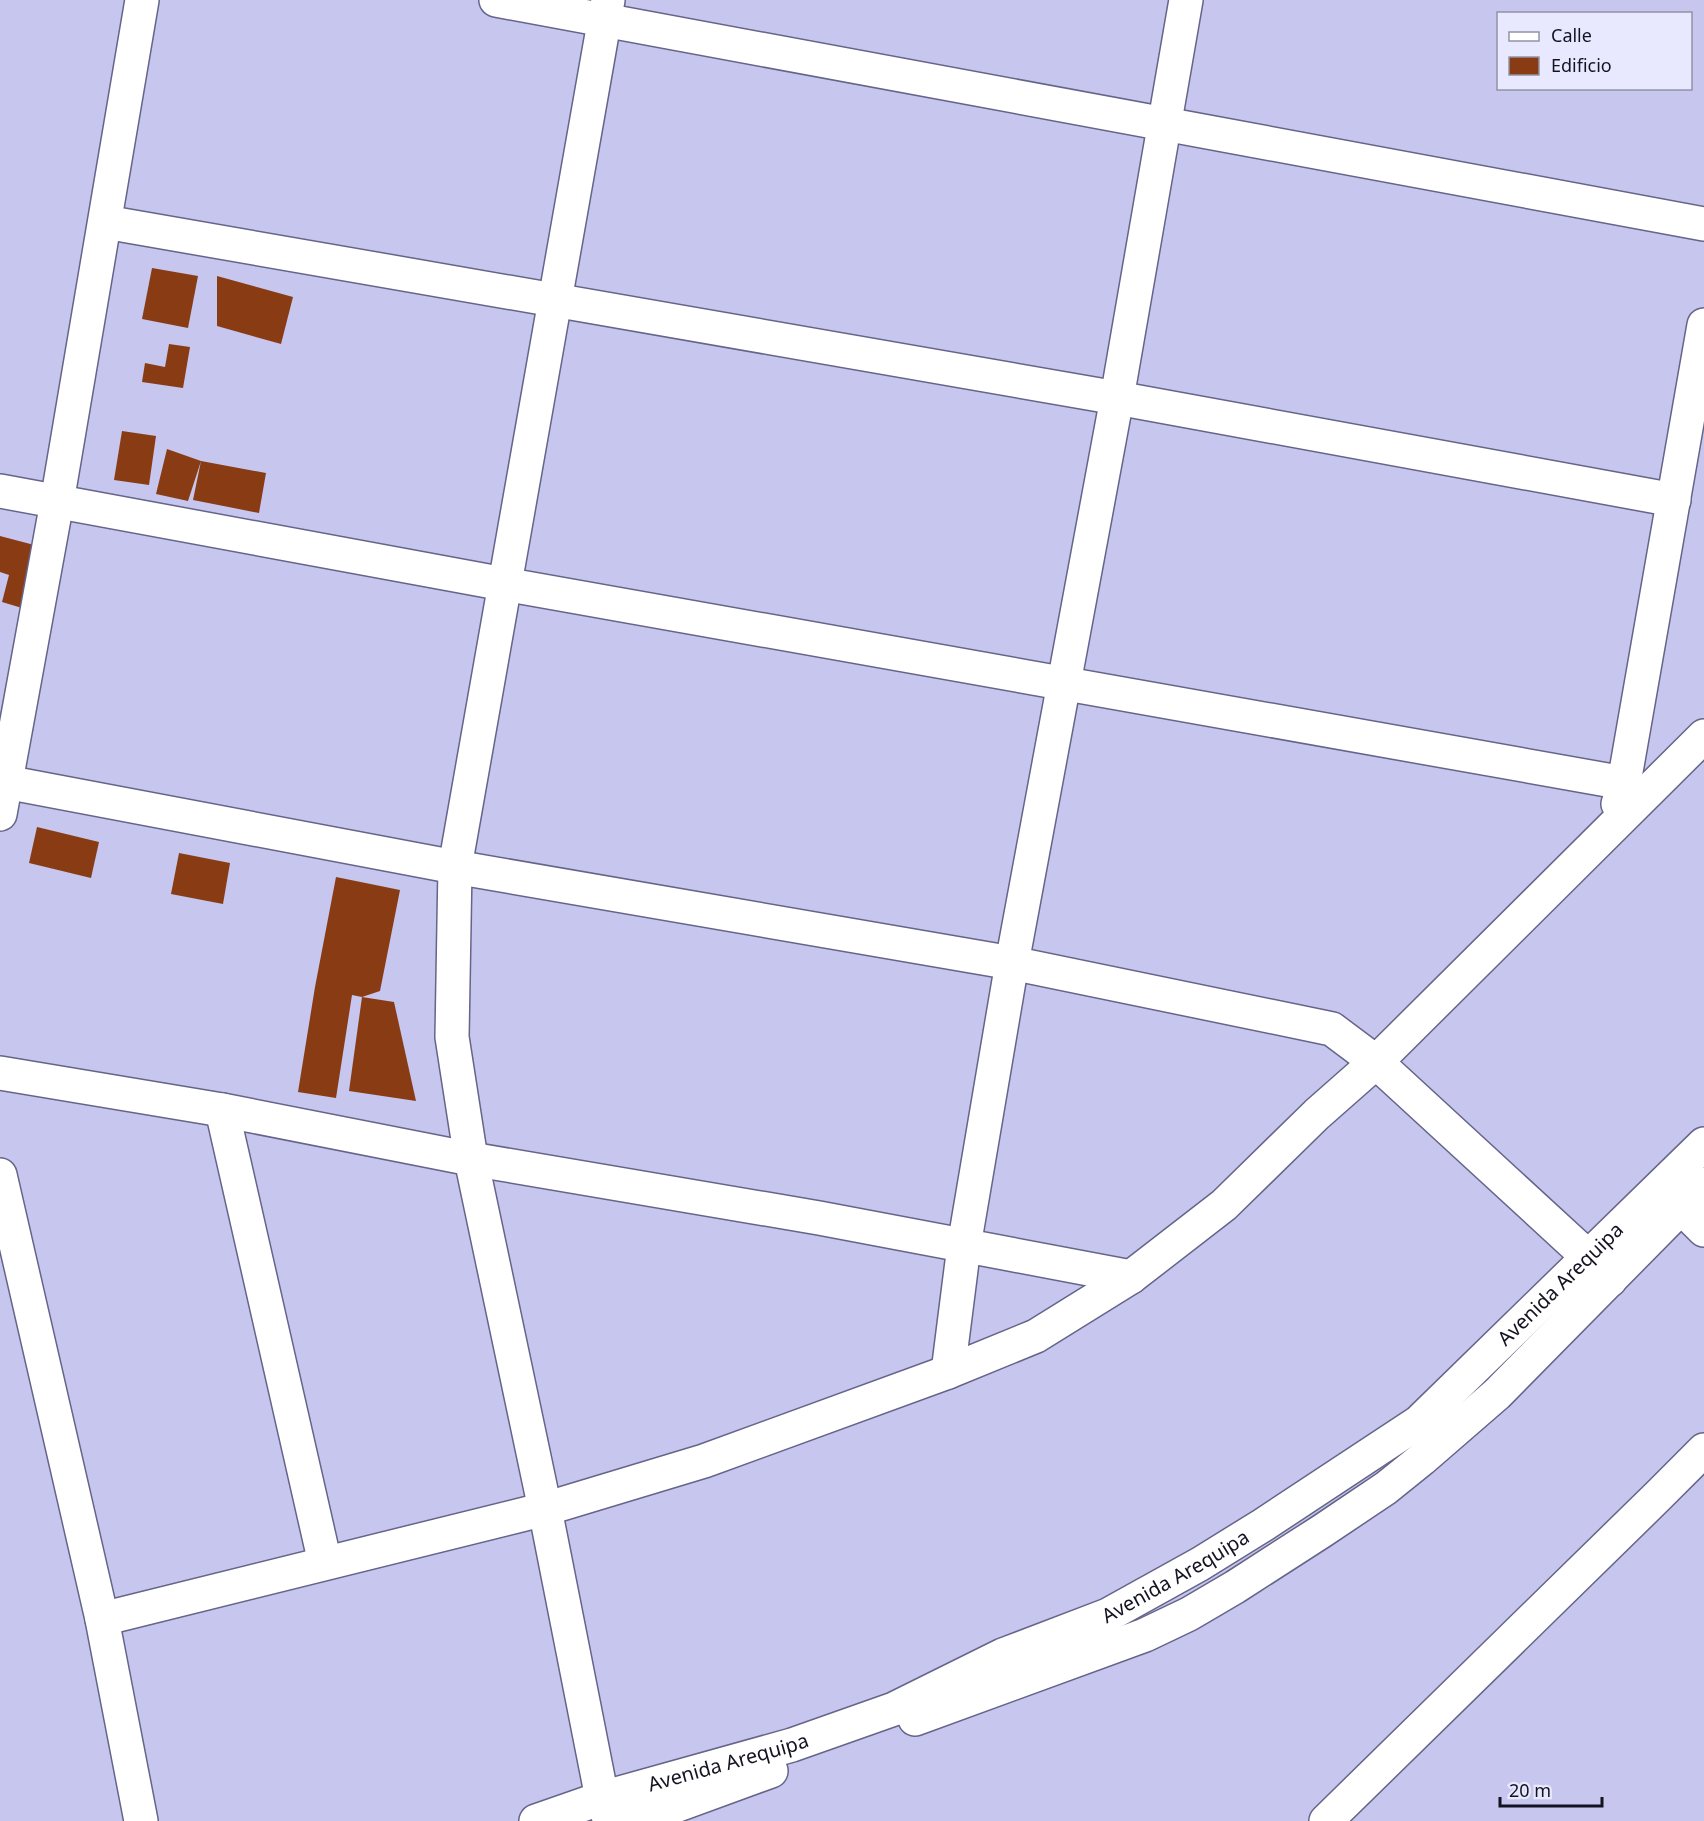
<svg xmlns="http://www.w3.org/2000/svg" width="1704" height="1821" font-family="'Noto Sans',sans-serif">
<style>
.building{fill:#893c13}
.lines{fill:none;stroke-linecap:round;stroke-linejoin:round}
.minor-casing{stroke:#656489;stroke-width:36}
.minor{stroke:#fff;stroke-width:33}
.labels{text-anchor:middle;stroke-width:6;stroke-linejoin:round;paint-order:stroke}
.street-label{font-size:20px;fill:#141322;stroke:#e8e9fe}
</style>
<rect width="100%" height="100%" fill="#c6c6ef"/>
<g class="building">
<path d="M152 268 198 276 188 328 142 319Z"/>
<path d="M217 276 293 297 281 344 217 326Z"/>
<path d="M169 344 190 347 183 388 142 382 145 363 165 367Z"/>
<path d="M122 431 156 436 149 485 114 480Z"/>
<path d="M167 449 201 461 266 473 259 513 193 500 201 461 188 501 156 494Z"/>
<path d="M0 536 38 546 22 608 2 602 9 575 0 572Z"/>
<path d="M37 827 99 842 91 878 29 863Z"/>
<path d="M179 853 230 863 223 904 171 894Z"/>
<path d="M336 877 400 890 380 991 362 997 352 995 336 1098 298 1092 315 987Z"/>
<path d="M362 997 394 1002 416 1101 349 1091Z"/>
</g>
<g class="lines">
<defs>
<g id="minor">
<path d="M496 0 1704 224"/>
<path d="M608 0 455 867 452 1037 471 1159 545 1509 602 1798 610 1821"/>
<path d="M105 222 1117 398 1674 500"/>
<path d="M0 491 504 584 1624 783"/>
<path d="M0 781 455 867 1012 963 1332 1029 1376 1062 1587 1256 1610 1280"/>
<path d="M1618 804 1624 783 1704 325"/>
<path d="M0 814 57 502 142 0"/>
<path d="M0 1073 222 1110 471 1159 819 1218 1131 1277"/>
<path d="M222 1110 325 1563"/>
<path d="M0 1175 102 1619 141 1821"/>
<path d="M1665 1191 1704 1230"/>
<path d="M948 1372 964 1246 1012 963 1117 398 1186 0"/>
<path d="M102 1619 545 1509 704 1461 948 1372 1036 1336 1131 1277 1224 1205 1317 1114 1376 1062 1704 736"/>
<path d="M915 1719 1145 1635 1189 1614 1235 1587 1322 1531 1386 1488 1422 1459 1497 1394 1704 1184"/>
<path id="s1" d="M536 1821 602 1798 792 1745 894 1709 1003 1655 1108 1615 1200 1564 1263 1525 1419 1422 1704 1144"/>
<path d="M634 1821 771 1771"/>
<path d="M1326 1821 1659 1495 1704 1450"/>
</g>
</defs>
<use href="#minor" class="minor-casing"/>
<use href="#minor" class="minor"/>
</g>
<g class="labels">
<g class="street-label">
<text dy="7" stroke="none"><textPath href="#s1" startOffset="1173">Avenida Arequipa</textPath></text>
<text dy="7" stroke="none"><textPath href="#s1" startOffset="687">Avenida Arequipa</textPath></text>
<text dy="7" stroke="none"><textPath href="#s1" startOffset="201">Avenida Arequipa</textPath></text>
</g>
</g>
<rect x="1497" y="12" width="195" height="78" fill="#e8e9fe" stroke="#9393a6" stroke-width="1.5"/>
<rect x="1509" y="32" width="30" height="9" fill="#ffffff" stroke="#9393a6" stroke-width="1.5"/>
<text x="1551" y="42" font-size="18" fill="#141322">Calle</text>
<rect x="1509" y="57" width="30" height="18" fill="#893c13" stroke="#9393a6" stroke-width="1.5"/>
<text x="1551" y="72" font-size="18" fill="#141322">Edificio</text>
<path d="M1500 1797v9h102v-9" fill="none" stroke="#141322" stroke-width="3"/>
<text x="1509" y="1797" font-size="18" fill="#141322" stroke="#e8e9fe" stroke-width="4.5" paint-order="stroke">20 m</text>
</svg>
